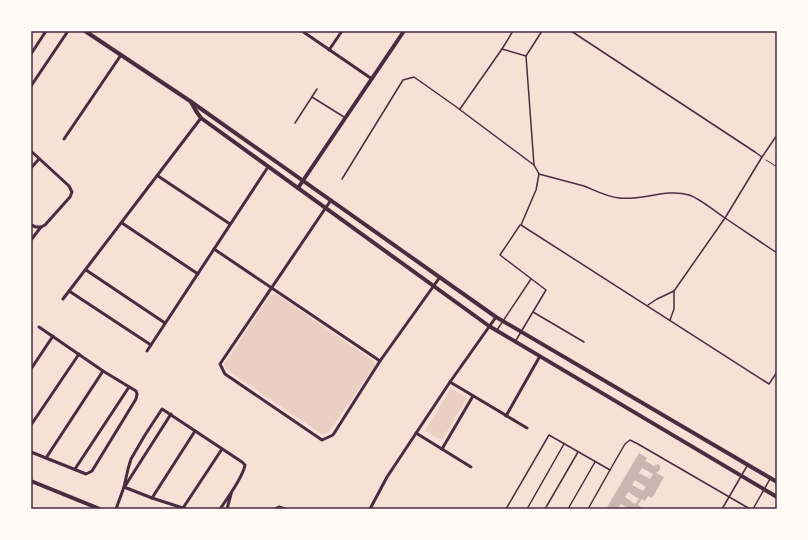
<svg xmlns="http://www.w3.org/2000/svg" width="808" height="540" font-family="Manrope,sans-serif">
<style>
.green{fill:#ebcfc5}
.building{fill:#ccb4b1;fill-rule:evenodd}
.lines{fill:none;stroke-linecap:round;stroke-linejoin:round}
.path{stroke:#4a2c40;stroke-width:1}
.service{stroke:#4a2c40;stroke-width:1.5}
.minor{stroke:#4a2c40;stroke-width:3}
.tertiary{stroke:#4a2c40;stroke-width:4}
.neatline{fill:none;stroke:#4a2c40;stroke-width:1.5}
</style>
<rect width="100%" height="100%" fill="#f7e1d7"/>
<g class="green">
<path d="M276 294 374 361 375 366 329 432 323 435 227 370 224 364 270 295Z"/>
<path d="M451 388 467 398 442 440 425 431Z"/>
</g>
<path class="building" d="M639 453 647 458 645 461 654 466 658 464 660 466V470L656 473 664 477 652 498 648 496 645 501 642 499 638 505 644 509H629L621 504 618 509H606ZM642 468 653 474 650 479 639 473ZM635 480 646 487 643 491 632 485ZM628 492 639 499 635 504 625 497Z"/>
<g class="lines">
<path class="path" d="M766 160 777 167"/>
<g class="service">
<path d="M571 31 755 152 762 157 725 218 777 253"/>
<path d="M502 49 526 56 542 31"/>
<path d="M526 56 534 165"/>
<path d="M312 97 344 117"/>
<path d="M460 109 502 49 513 31"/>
<path d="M295 123 317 89"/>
<path d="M762 157 777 135"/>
<path d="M539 174C554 178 569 182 584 186 594 190 607 197 619 198 642 201 666 188 689 195 699 198 716 212 725 218L674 291 657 299 648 305"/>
<path d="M342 179 403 80 414 77 455 106 534 165 539 174 536 190 521 225 769 384 777 372"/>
<path d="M533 312 584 342"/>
<path d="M670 320 674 309V291"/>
<path d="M497 330 531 279"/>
<path d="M515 342 546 290 500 255 520 225"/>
<path d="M610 470 625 444 630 440 638 444 750 509"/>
<path d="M506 509 549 435 610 470 588 509"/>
<path d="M527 509 564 444"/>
<path d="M545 509 578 452"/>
<path d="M568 509 595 462"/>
<path d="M722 509 747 466"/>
<path d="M753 509 770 479"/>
</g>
<g class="minor">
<path d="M302 31 372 79"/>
<path d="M329 50 342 31"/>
<path d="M31 54 46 31"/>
<path d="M31 86 68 31"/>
<path d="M64 139 121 55"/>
<path d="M31 151 69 186 72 192 70 197 45 225 41 227 31 240"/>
<path d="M31 168 39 159"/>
<path d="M158 176 230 224"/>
<path d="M331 200 220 364 225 374 322 440 333 435 380 361 440 277"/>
<path d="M122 223 198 274"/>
<path d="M31 225 36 227H41"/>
<path d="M214 249 380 361"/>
<path d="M86 270 165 323"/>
<path d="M69 291 151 345"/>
<path d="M63 299 201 118"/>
<path d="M147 351 268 167"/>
<path d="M31 369 53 336"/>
<path d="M450 382 527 428"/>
<path d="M506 416 540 356"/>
<path d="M31 425 79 354"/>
<path d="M416 433 471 467"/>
<path d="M442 449 473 396"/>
<path d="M31 452 86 474 92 471 136 399 137 394 136 391 103 371 39 327"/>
<path d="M46 458 103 371"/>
<path d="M75 469 129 387"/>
<path d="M125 486 171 414"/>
<path d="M124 487 152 498 186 509"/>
<path d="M152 498 195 431"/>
<path d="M183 508 222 449"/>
<path d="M116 509 124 487 128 469 131 459 145 435 162 409 242 462 245 465C243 477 227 499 220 509"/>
<path d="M227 509 231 494"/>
<path d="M275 509 279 507 285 509"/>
<path d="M370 509 387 477 450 382 496 317"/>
</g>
<g class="tertiary">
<path d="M85 31 190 101 496 317 777 482"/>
<path d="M191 102 196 111 201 118 489 326 777 497"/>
<path d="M298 188 404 31"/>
<path d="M31 481 100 509"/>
</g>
</g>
<rect width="808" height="540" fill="none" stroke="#fffaf5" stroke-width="64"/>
<rect x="32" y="32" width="744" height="476" class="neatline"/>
</svg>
